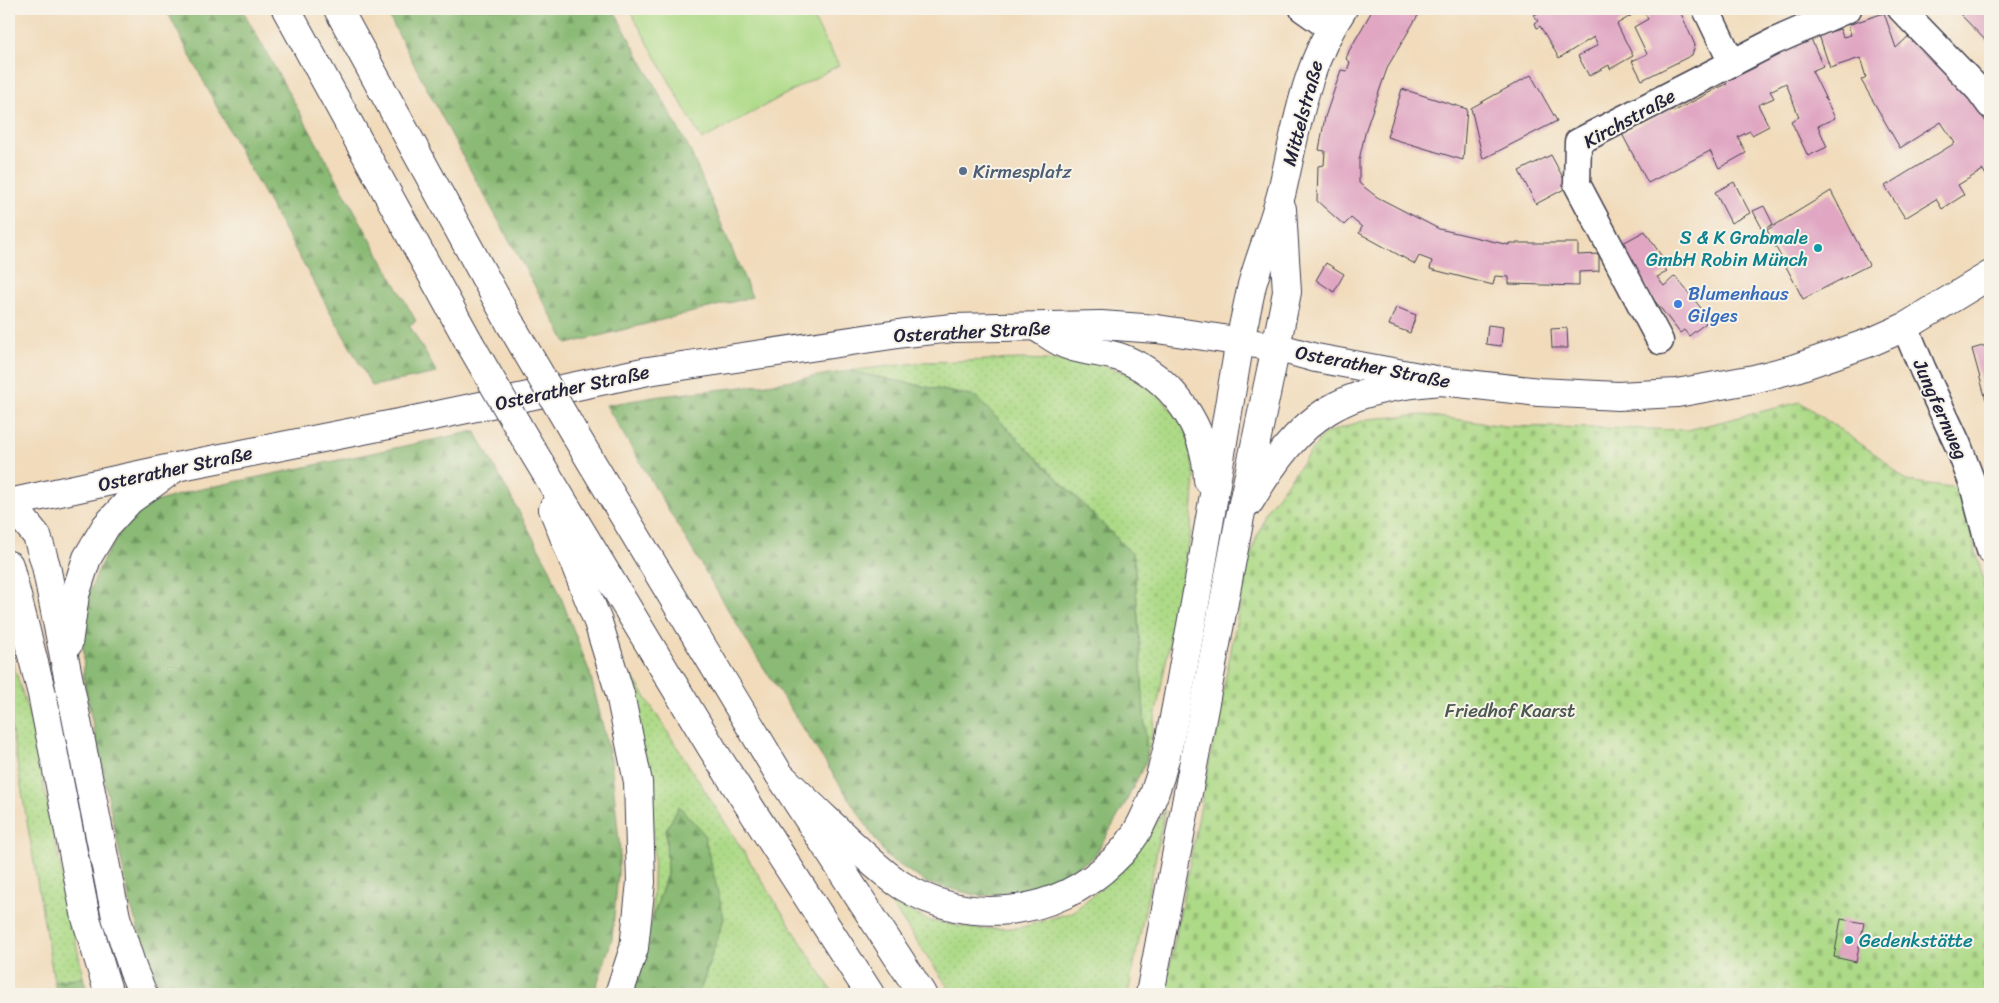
<svg xmlns="http://www.w3.org/2000/svg" width="1999" height="1003" font-family="Sriracha,sans-serif">
<style>
.grass{fill:url(#grass-dots);stroke:#687e61}
.forest{fill:url(#forest-firs);stroke:#566e58}
.cemetery{fill:url(#cemetery-stones);stroke:#687e61}
.garden{fill:#adda87;stroke:#687e61}
.building{fill:#e0a6c2}
.lines{fill:none;stroke-linecap:round;stroke-linejoin:round}
.minor-casing{stroke:#413e4e;stroke-width:29}
.tertiary-casing{stroke:#413e4e;stroke-width:30}
.secondary-casing{stroke:#413e4e;stroke-width:30}
.motorway-casing{stroke:#413e4e;stroke-width:30}
.minor{stroke:#fff;stroke-width:26}
.tertiary{stroke:#fff;stroke-width:28}
.secondary{stroke:#fff;stroke-width:28}
.motorway{stroke:#fff;stroke-width:28}
.motorway-bridge-casing{stroke:#413e4e;stroke-width:30;stroke-linecap:butt}
.motorway-bridge{stroke:#fff;stroke-width:28}
.service-dot{fill:#5c6f8a;stroke:#f7f3e8;stroke-width:2}
.culture-dot{fill:#0f9aa8;stroke:#f7f3e8;stroke-width:2}
.shop-dot{fill:#3f7fe0;stroke:#f7f3e8;stroke-width:2}
.labels{text-anchor:middle;stroke-width:4;stroke-linejoin:round;paint-order:stroke}
.street-label{font-size:19px;fill:#22223b;stroke:#f7f3e8}
.service-label{font-size:19px;fill:#4e5e75;stroke:#f7f3e8;text-anchor:start}
.culture-label{font-size:19px;fill:#0d838f;stroke:#f7f3e8;text-anchor:end}
.shop-label{font-size:19px;fill:#366cbe;stroke:#f7f3e8;text-anchor:start}
.park-label{font-size:19px;fill:#4c5952;stroke:#f7f3e8}
</style>
<defs>
<pattern id="grass-dots" width="8" height="8" patternUnits="userSpaceOnUse" patternTransform="scale(1.25)"><rect width="8" height="8" fill="#adda87"/><path d="M2 2h.1M6 6h.1" fill="none" stroke="#95bb75" stroke-width="1.8" stroke-linecap="round"/></pattern>
<pattern id="forest-firs" width="22" height="20" patternUnits="userSpaceOnUse" patternTransform="scale(1.25)"><rect width="22" height="20" fill="#8aba74"/><path d="M5 1l3.5 6h-7zM16 11l3.5 6h-7z" fill="#709760"/></pattern>
<pattern id="cemetery-stones" width="16" height="16" patternUnits="userSpaceOnUse" patternTransform="scale(1.25)"><rect width="16" height="16" fill="#adda87"/><path d="M2 7V4a2 2 0 0 1 4 0v3zM10 15v-3a2 2 0 0 1 4 0v3z" fill="#95bb75"/></pattern>
</defs>
<rect width="100%" height="100%" fill="#f7f3e8"/>
<filter id="ink" filterUnits="userSpaceOnUse"><feTurbulence type="fractalNoise" baseFrequency=".02" numOctaves="2"/><feDisplacementMap in="SourceGraphic" scale="10" xChannelSelector="R" yChannelSelector="G"/><feConvolveMatrix kernelMatrix="1 2 1 2 8 2 1 2 1" color-interpolation-filters="sRGB"/></filter>
<filter id="wash" filterUnits="userSpaceOnUse"><feTurbulence type="fractalNoise" baseFrequency=".0096" numOctaves="4" result="noise"/><feDisplacementMap in="SourceGraphic" scale="20" xChannelSelector="R" yChannelSelector="G"/><feGaussianBlur stdDeviation="1.12" result="paint"/><feColorMatrix in="noise" values="0 0 0 0 0 0 0 0 0 0 0 0 0 0 0 0 0 1.4 0 .05"/><feComposite in="paint" operator="in"/></filter>
<g filter="url(#wash)">
<rect width="100%" height="100%" fill="#f1dbbb"/>
<g class="grass">
<path d="M1023 359 1093 362 1131 375 1164 400 1186 431 1195 477 1190 538 1147 759 1134 556 976 397 848 371 925 362Z"/>
<path d="M9 656 13 663 30 717 83 977 54 981 9 715Z"/>
<path d="M632 676 834 994H699L724 918 679 807 666 830 667 874 652 925 654 841 646 764 628 680Z"/>
<path d="M1165 810 1128 994H953L890 902 928 920 975 929 1019 928 1073 912 1124 869Z"/>
</g>
<g class="forest">
<path d="M166 9H242L416 321 409 325 437 373 372 386 241 153Z"/>
<path d="M385 9H613L690 150 752 297 567 344 467 164Z"/>
<path d="M848 371 976 397 1134 556 1147 759 1124 806 1094 857 1037 890 980 896 927 883 887 857 751 648 606 405 660 396 761 385Z"/>
<path d="M475 431 550 569 590 673 611 760 620 851 612 939 594 994H163L150 964 131 907 84 682 83 628 89 593 102 562 121 531 149 504 188 492Z"/>
<path d="M679 806 704 834 724 918 699 994H628L667 874 666 830Z"/>
<path d="M83 977 88 994H57L54 981Z"/>
</g>
<path class="cemetery" d="M1800 402 1881 458 1906 481 1959 488 1990 604V994H1166L1168 975 1248 562 1266 511 1324 434 1368 419 1423 415 1505 426 1688 430Z"/>
<path class="garden" d="M629 9H808L839 65 702 140Z"/>
<g id="blocks">
<g class="building">
<path d="M1373 9H1423L1417 17 1388 66 1366 129 1359 160V183L1377 197 1439 229 1509 245V243H1578V255L1599 254V271L1579 272V286L1509 284V277L1495 276 1493 285 1430 269 1432 261 1419 256 1415 264 1359 233 1362 227 1351 218 1344 225 1317 201 1318 166 1324 165 1325 151 1319 150 1325 117 1341 70 1347 71 1350 62 1346 59 1349 51Z"/>
<path d="M1546 9H1679L1695 45 1692 55 1642 80 1632 61 1647 54 1634 27 1648 19 1642 9 1617 24 1633 56 1610 69 1609 65 1589 76 1578 56 1598 45 1594 37 1559 58 1540 26 1537 28 1535 23 1538 21 1534 15Z"/>
<path d="M1794 9H1816L1800 17Z"/>
<path d="M1961 9H1990V45L1960 14Z"/>
<path d="M1884 13 1896 48 1911 34 1972 101 1990 128V182L1983 170 1958 185 1964 195 1942 209 1936 199 1905 218 1885 186 1955 143 1941 122 1900 148 1861 80 1866 77 1860 58 1830 68 1819 35 1840 29 1843 37 1851 35 1848 25Z"/>
<path d="M1811 39 1823 66 1812 71 1835 118 1818 126 1827 147 1808 156 1791 121 1799 117 1786 83 1770 91 1774 98 1758 105 1769 126 1752 135 1750 131 1738 137 1746 153 1719 168 1710 151 1648 183 1622 134 1671 109 1673 112 1720 87 1727 84 1725 82 1758 66 1756 62Z"/>
<path d="M1531 75 1557 121 1483 159 1471 108Z"/>
<path d="M1402 89 1467 109 1463 160 1387 137Z"/>
<path d="M1551 155 1568 187 1536 204 1519 171Z"/>
<path d="M1734 182 1750 213 1731 223 1715 192Z"/>
<path d="M1831 191 1869 265 1803 299 1767 230Z"/>
<path d="M1764 206 1773 224 1763 230 1753 211Z"/>
<path d="M1645 231 1662 257 1660 258 1667 272 1657 277 1664 286 1675 276 1705 313 1701 316 1706 323 1689 336 1684 330 1680 333 1651 296 1621 244Z"/>
<path d="M1326 263 1344 274 1334 292 1316 280Z"/>
<path d="M1396 307 1416 315 1410 333 1389 325Z"/>
<path d="M1488 325 1503 327 1501 346 1486 344Z"/>
<path d="M1567 328 1568 348H1552L1551 329Z"/>
<path d="M1990 344V399L1986 400 1972 349Z"/>
<path d="M1841 919 1864 923 1856 962 1834 957Z"/>
</g>
</g>
</g>
<g filter="url(#ink)">
<use href="#blocks" fill-opacity="0" stroke="#413e4e" stroke-width="1"/>
<g class="lines">
<defs>
<g id="minor">
<path d="M1303 9 1330 28"/>
<path d="M1706 9 1732 63"/>
<path d="M1901 9 1979 90 1990 105"/>
<path d="M1905 327 1923 370 1958 445 1973 485 1990 550"/>
<path d="M1660 341 1577 184 1578 142 1775 41 1848 9"/>
</g>
<g id="tertiary">
<path d="M1240 341C1244 322 1248 304 1252 285 1261 253 1274 223 1282 191 1297 126 1305 65 1343 9"/>
<path d="M1276 347 1287 292 1282 209"/>
</g>
<path id="secondary" d="M9 503 176 467 414 420 648 371 905 333 953 328 1101 325 1157 329 1276 347 1316 358 1441 381 1539 392 1618 396 1677 393 1754 379 1793 369 1871 342 1905 327 1990 275"/>
<g id="motorway">
<path d="M286 9 469 342"/>
<path d="M338 9 511 325"/>
<path d="M1036 327C1047 333 1058 343 1070 346 1087 352 1106 352 1122 358 1173 378 1206 427 1208 480"/>
<path d="M574 433 779 774 922 994"/>
<path d="M526 440 713 750 870 994"/>
<path d="M1250 501C1302 413 1340 389 1441 381"/>
<path d="M10 503 37 536 46 566 116 917 133 970 143 994"/>
<path d="M553 509 598 622 620 694 638 782 641 882 634 948 619 994"/>
<path d="M9 565 42 694 86 918 109 994"/>
<path d="M68 644 75 595 87 558 106 526 130 500 176 467"/>
<path d="M779 774C801 796 824 817 847 839 864 855 881 872 901 885 968 927 1056 917 1113 861 1124 851 1134 838 1141 824 1168 772 1175 709 1186 652 1206 548 1222 445 1240 341"/>
<path d="M1150 994 1240 517 1276 347"/>
</g>
</defs>
<use href="#minor" class="minor-casing"/>
<use href="#tertiary" class="tertiary-casing"/>
<use href="#secondary" class="secondary-casing"/>
<use href="#motorway" class="motorway-casing"/>
<use href="#minor" class="minor"/>
<use href="#tertiary" class="tertiary"/>
<use href="#secondary" class="secondary"/>
<use href="#motorway" class="motorway"/>
<defs>
<g id="motorway-bridge">
<path d="M511 325 574 433"/>
<path d="M469 342 526 440"/>
</g>
</defs>
<use href="#motorway-bridge" class="motorway-bridge-casing"/>
<use href="#motorway-bridge" class="motorway-bridge"/>
</g>
</g>
<circle class="service-dot" cx="963" cy="171" r="5"/>
<g class="culture-dot">
<circle cx="1818" cy="248" r="5"/>
<circle cx="1849" cy="940" r="5"/>
</g>
<circle class="shop-dot" cx="1678" cy="304" r="5"/>
<g class="labels">
<g class="street-label">
<text transform="translate(1302 113) rotate(-75)" y="7">Mittelstraße</text>
<text transform="translate(1629 118) rotate(-29)" y="7">Kirchstraße</text>
<text transform="translate(972 331) rotate(-3)" y="7">Osterather Straße</text>
<text transform="translate(1373 366) rotate(11)" y="7">Osterather Straße</text>
<text transform="translate(572 387) rotate(-12)" y="7">Osterather Straße</text>
<text transform="translate(1941 409) rotate(66)" y="7">Jungfernweg</text>
<text transform="translate(175 468) rotate(-12)" y="7">Osterather Straße</text>
</g>
<g class="service-label">
<text x="973" y="178">Kirmesplatz</text>
</g>
<g class="culture-label">
<text x="1808" y="244">S &amp; K Grabmale<tspan x="1808" dy="22">GmbH Robin Münch</tspan></text>
<text x="1859" y="947" text-anchor="start">Gedenkstätte</text>
</g>
<g class="shop-label">
<text x="1688" y="300">Blumenhaus<tspan x="1688" dy="22">Gilges</tspan></text>
</g>
<g class="park-label">
<text x="1510" y="717">Friedhof Kaarst</text>
</g>
</g>
<rect width="1999" height="1003" fill="none" stroke="#f7f3e8" stroke-width="30"/>
</svg>
